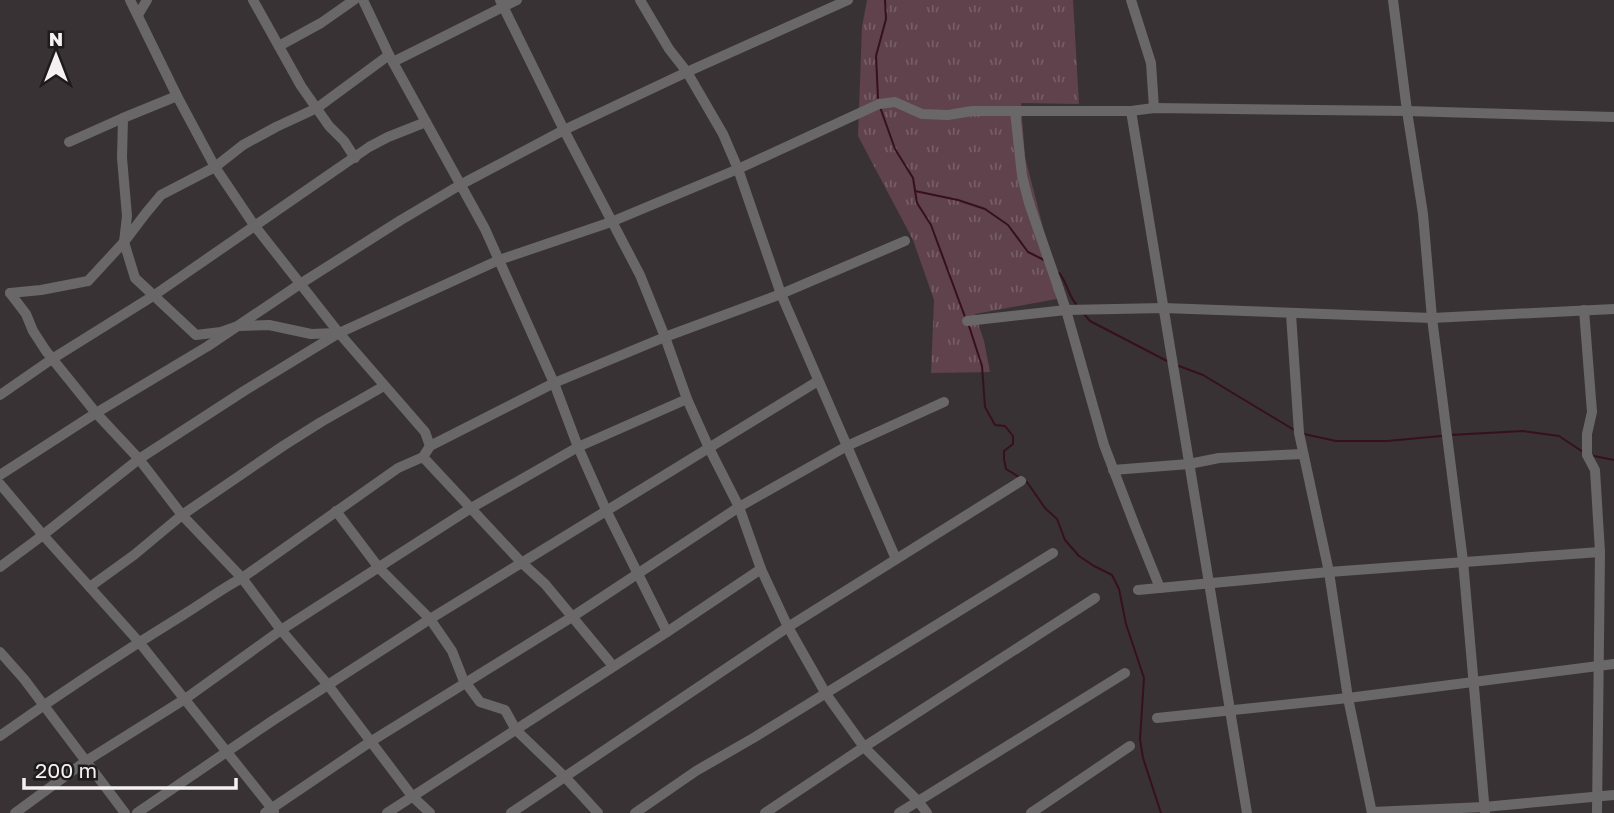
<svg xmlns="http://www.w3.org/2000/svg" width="1614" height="813" font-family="'Golos Text',sans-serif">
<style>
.grass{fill:url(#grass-tufts)}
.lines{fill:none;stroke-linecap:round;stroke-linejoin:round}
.stream{stroke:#371020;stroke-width:2}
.minor{stroke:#6a6768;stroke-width:10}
</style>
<defs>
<pattern id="grass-tufts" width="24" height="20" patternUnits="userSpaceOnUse" patternTransform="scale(1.75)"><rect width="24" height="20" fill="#5f424b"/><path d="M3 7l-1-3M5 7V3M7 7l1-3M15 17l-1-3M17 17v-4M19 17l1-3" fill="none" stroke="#775e65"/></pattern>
</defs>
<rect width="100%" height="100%" fill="#383234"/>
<path class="grass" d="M867 0H1073L1079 104 1021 103 1025 157 1045 235 1067 297 975 314 984 341 990 372 931 373 934 300 913 240 858 136 862 27Z"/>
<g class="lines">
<g class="stream">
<path d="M878 98 876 56 886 19 885 0"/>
<path d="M880 107 895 149 913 178 917 203 931 225 965 317"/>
<path d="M915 191 958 200 985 209 1008 225 1028 252 1044 260"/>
<path d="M1059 273C1067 282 1068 295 1076 304"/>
<path d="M1084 314 1090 321 1167 361"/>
<path d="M969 326 982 366 985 407 995 425 1005 426 1013 436V444L1004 451V459L1006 469 1019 477"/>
<path d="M1179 366 1203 375 1296 431"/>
<path d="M1304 434 1336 441H1387L1441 436"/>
<path d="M1450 435 1523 431 1559 436 1583 452"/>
<path d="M1594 456 1614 460"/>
<path d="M1027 482 1045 508 1057 519 1065 540 1079 556 1094 566 1112 575 1119 589 1126 624 1144 678 1140 739 1143 758 1161 813"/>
</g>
<g class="minor">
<path d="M130 0 177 96 215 167 254 225 339 333 425 432 430 446"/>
<path d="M253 0 301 86 329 126 344 141 355 158"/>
<path d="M363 0 389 55 485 229 554 383 578 447 606 510 667 632"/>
<path d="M500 0 564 130 640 275 665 337 687 399 709 448 739 507 761 569 788 627 826 694 864 747 918 801 927 813"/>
<path d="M640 0 669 49 687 72 723 134 738 169 781 294 896 559"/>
<path d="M1131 0 1151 63 1154 108"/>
<path d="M1393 0 1407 111 1423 214 1432 318 1463 561 1485 813"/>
<path d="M138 15 147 0"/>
<path d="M279 46 321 23 354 0"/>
<path d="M393 62 517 0"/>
<path d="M1015 111 1022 176 1029 203 1066 310 1104 445 1135 526 1160 588"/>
<path d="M1131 111 1247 813"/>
<path d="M123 118 122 158 127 216 124 242 135 278 196 335 221 332 238 326 269 325 311 334 337 333"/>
<path d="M69 142 123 118 177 96"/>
<path d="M10 293 26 314 33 331 46 351 96 413 139 459 182 515 242 578 281 630 328 685 412 796 430 813"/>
<path d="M10 293 41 290 88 281 124 242 146 213 161 195 215 167 243 145 276 127 317 108 389 55"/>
<path d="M1584 310 1592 412 1587 434V455L1595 470 1600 552 1597 813"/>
<path d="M1291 314 1299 433 1329 572 1348 698 1372 813"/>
<path d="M967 321 1066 310 1164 308 1432 318 1614 309"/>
<path d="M0 395 52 359 153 296 369 147 388 137 426 122"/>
<path d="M423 457 521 562 545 584 613 666"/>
<path d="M1113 470 1189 464 1219 458 1303 454"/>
<path d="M0 475 96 413 208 346 300 284 401 220 460 185 564 130 687 72 848 0"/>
<path d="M0 484 43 535 139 459 244 391 339 333 499 260 611 222 738 169 879 104 895 102 922 114 948 115 972 111H1131L1154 108 1407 111 1614 117"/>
<path d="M336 511 379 568 430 619 452 651 463 679 480 702 505 710 516 730 565 777 598 813"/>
<path d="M0 567 43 535 139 642 274 811"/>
<path d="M91 586 134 555 182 515 283 446 321 422 384 386"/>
<path d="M1138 590 1329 572 1600 552"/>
<path d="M0 652 24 679 125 813"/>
<path d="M1157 718 1348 698 1614 664"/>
<path d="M0 736C59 694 121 653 183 615 203 603 221 589 242 578L398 468 423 457 430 446 554 383 665 337 781 294 905 241"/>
<path d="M1372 812 1484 807 1614 795"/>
<path d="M15 813 86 761 185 699 281 630 471 508 578 447 687 399"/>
<path d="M137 813 272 721 430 619 818 381"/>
<path d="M265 813 370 742 572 617 739 507 847 446 944 402"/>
<path d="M387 813 667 632 761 569"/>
<path d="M511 813 788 627 1021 481"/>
<path d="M635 813 696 771 755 737 1053 553"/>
<path d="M765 813 864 747 1095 598"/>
<path d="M899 813 1125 673"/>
<path d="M1031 813 1130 746"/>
</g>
</g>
<g transform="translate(56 56)" stroke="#1e1b1c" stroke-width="5" paint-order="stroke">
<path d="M0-5L12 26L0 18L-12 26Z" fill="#f5f1f2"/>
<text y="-10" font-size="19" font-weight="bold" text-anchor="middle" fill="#f5f1f2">N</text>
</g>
<path d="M24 778v10h212v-10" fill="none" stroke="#f5f1f2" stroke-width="3.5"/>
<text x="35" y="778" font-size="21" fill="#f5f1f2" stroke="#1e1b1c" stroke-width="5" paint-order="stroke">200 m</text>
</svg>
